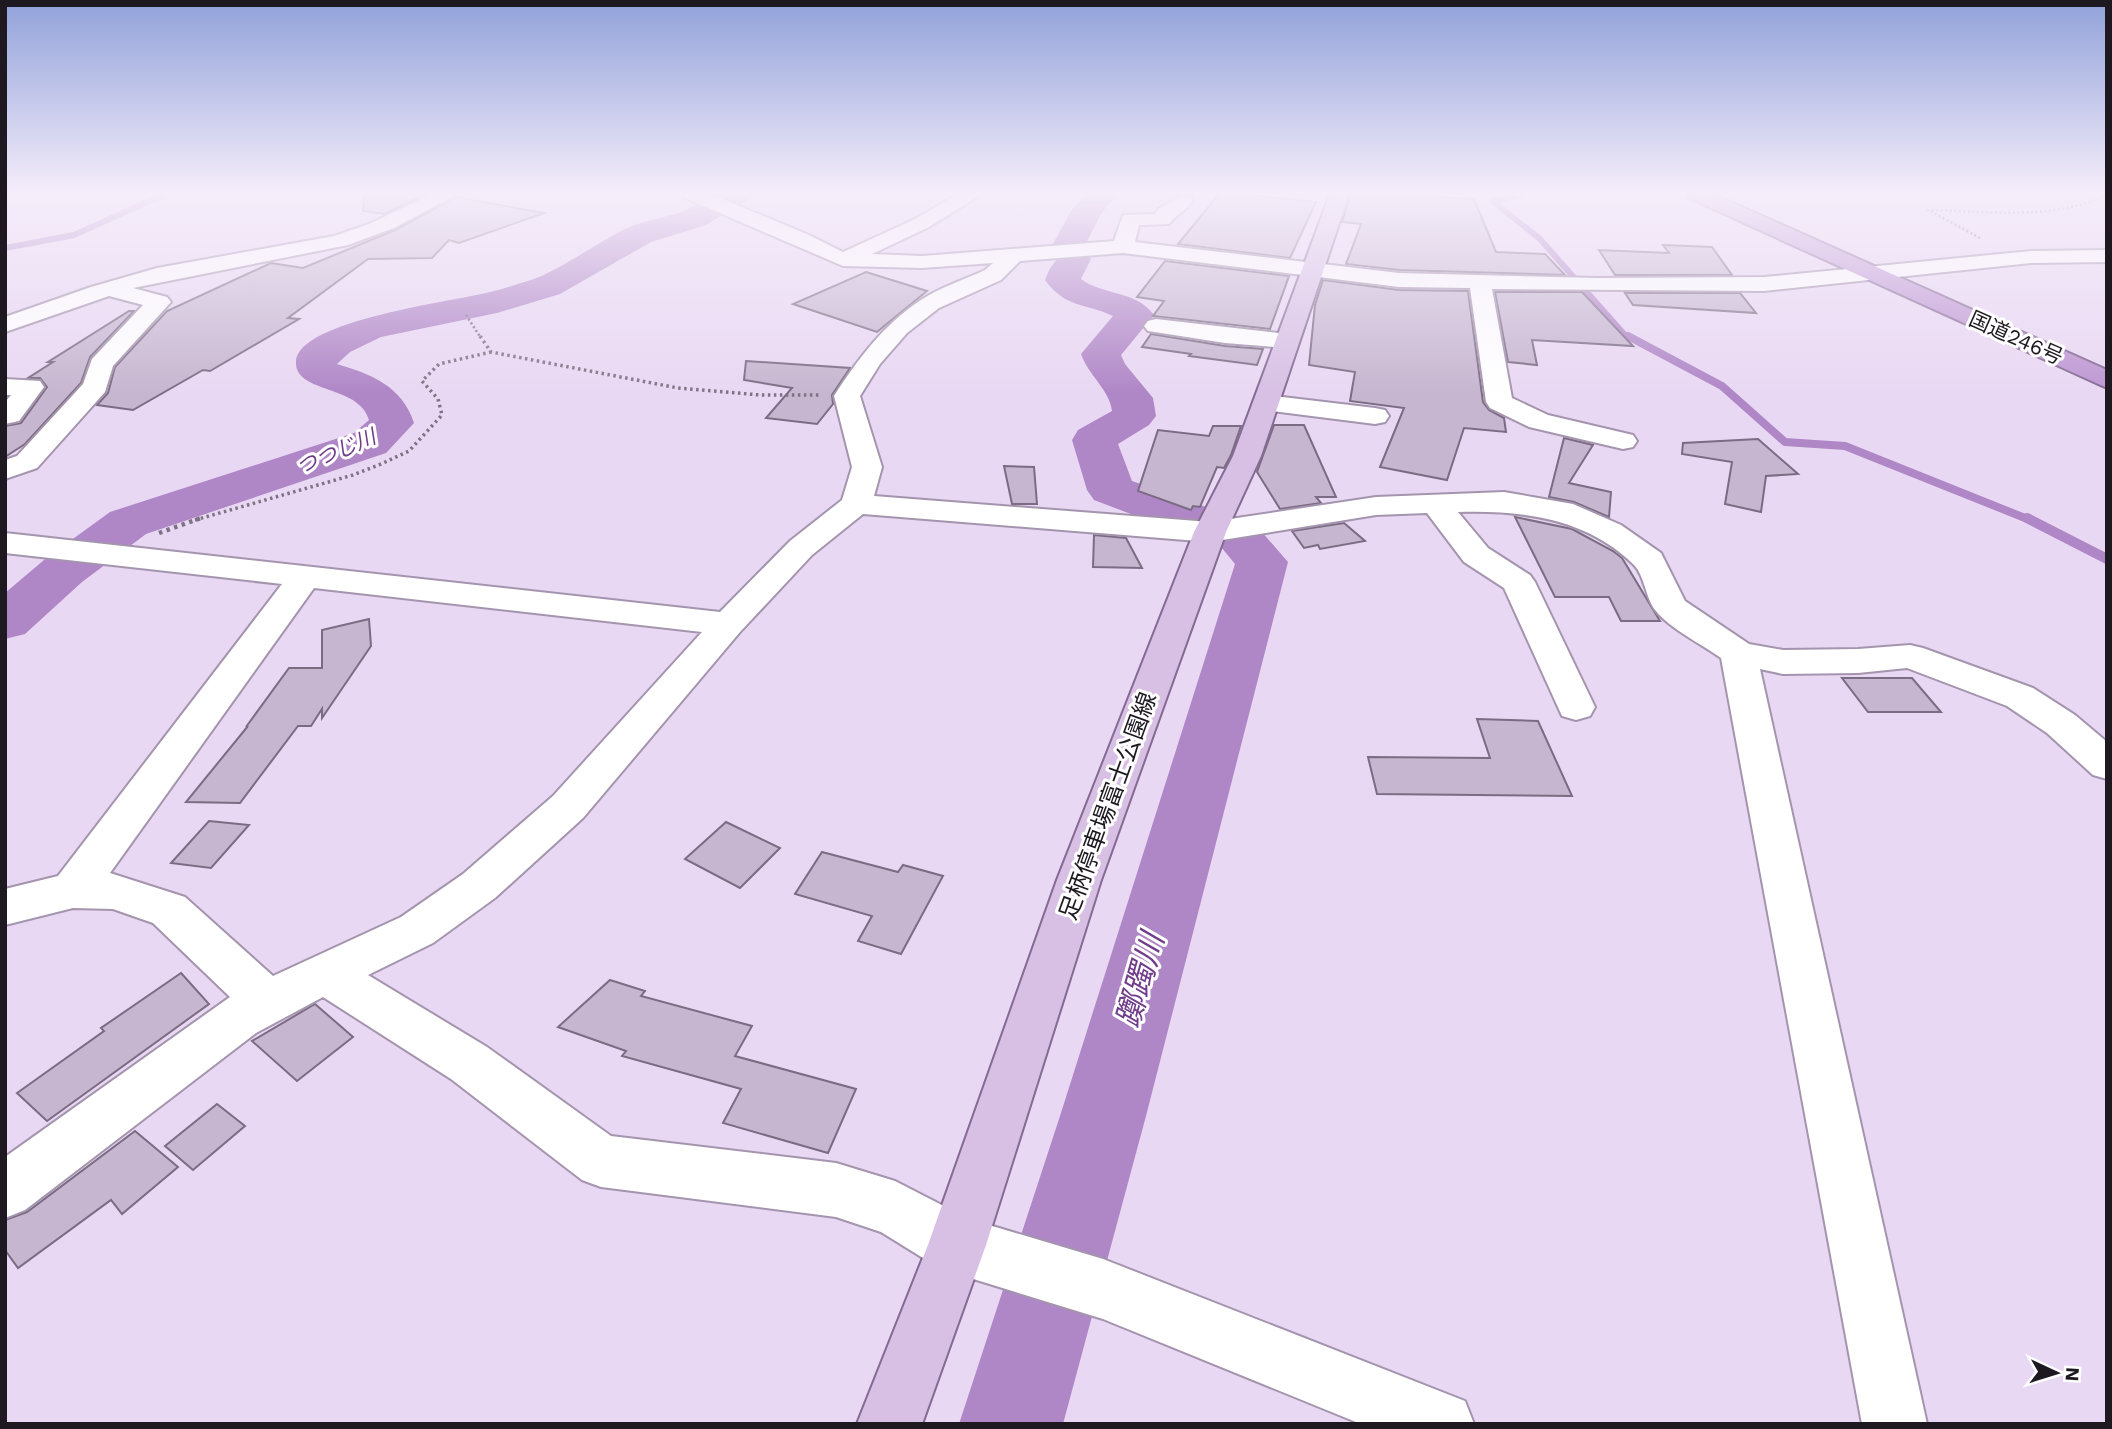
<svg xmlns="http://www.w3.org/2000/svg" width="2112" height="1429" font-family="'Work Sans','Noto Sans JP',sans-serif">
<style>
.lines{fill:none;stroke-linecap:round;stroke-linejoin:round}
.stream-far2{stroke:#af86c6;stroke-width:6}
.stream-far1{stroke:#af86c6;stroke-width:8}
.stream{stroke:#af86c6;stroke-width:10}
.river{fill:#af86c6;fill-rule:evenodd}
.building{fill:#c6b6d0;stroke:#7b6c83;stroke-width:2}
.minor-casing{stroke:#a494ad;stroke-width:4}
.major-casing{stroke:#856a94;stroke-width:4}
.highway-casing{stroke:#856a94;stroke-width:4}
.path-far2{stroke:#7e7384;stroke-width:2.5;stroke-dasharray:2 2.5;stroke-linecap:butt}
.path-far1{stroke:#7e7384;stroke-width:3.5;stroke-dasharray:2.5 3.5;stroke-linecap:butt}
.path{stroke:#7e7384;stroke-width:4.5;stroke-dasharray:3.5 4.5;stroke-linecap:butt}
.minor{fill:#fff;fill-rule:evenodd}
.major{fill:#d7c0e4;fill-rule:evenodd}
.highway{fill:#bd96d2;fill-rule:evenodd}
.labels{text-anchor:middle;stroke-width:6;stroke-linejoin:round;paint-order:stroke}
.far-street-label{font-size:21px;fill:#1e1821;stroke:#fff}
.far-water-label{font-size:21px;font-style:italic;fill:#713d8b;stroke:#fff}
.street-label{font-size:24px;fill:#1e1821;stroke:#fff}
.near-water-label{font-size:32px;font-style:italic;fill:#713d8b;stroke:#fff}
</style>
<rect width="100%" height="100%" fill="#e9d8f3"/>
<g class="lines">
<g class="stream-far2">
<path d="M1523 194 1492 201 1539 238 1624 334 1631 338"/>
<path d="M5 248 74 235 165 194"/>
</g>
<path class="stream-far1" d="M1628 336 1722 386 1785 442 1845 446 2030 520"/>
<path class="stream" d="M2027 518 2107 559"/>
<g class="river">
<path d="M713 194H751L747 200 706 225 651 242 560 294 497 313 381 337 350 352 337 364C371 374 402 386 414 423L386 453 146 534 82 582 25 634 5 639V593L44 560 110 512 354 433 369 420C359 384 295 394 296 362 297 320 457 301 490 292 504 289 517 284 531 280 564 268 593 245 625 229 642 221 663 218 681 212 692 208 703 200 713 194Z"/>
<path d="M1085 194H1117L1101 214 1082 251 1091 259 1081 279C1104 296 1136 290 1154 315L1121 355 1125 364 1153 398 1156 416 1149 425 1118 444 1132 481 1209 508 1216 519 1209 530 1191 534 1173 530 1094 500 1087 490 1072 440 1078 430 1112 411C1110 390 1088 375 1081 354L1113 316C1085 303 1065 308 1045 280L1049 270 1062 252 1053 244 1071 211Z"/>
<path d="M1243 527 1261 531 1288 562 1146 1116 1063 1424H959L1060 1116 1235 564 1217 542 1225 531Z"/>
</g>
</g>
<g class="building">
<path d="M364 194H425L385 214 363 211Z"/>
<path d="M1219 194H1240L1316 202 1290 258 1178 244Z"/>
<path d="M1351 194H1435V197L1474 199 1496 252 1545 254 1565 275 1399 270 1346 264 1361 224 1342 222Z"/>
<path d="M456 197 544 213 459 243 449 240 432 258 368 259 288 318 299 319 210 371 203 370 133 410 97 405 108 393 115 367 167 311 271 263 303 268 395 230Z"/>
<path d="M1663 245 1712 247 1732 275H1615L1599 250 1669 253Z"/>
<path d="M1165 261 1289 276 1270 329 1153 316 1164 301 1137 297Z"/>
<path d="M866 272 927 291 877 332 793 304Z"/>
<path d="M1323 280 1399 290 1468 291 1483 402 1489 410 1504 418 1506 432 1464 428 1447 480 1380 467 1404 408 1350 401 1355 372 1309 365 1315 305Z"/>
<path d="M1495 292H1582L1633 346 1532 340 1537 365 1508 362Z"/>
<path d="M1625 293H1740L1756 313 1633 305Z"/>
<path d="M129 311H134L90 357 81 383 25 444 5 457V426L21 423 47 387 40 378H28L53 362H48Z"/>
<path d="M1151 334 1225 346 1263 349 1257 365 1189 356 1191 354 1142 347Z"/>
<path d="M746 361 850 368 832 395 833 404 817 424 766 418 792 388 744 380Z"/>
<path d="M1274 425H1304L1336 497H1316L1321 503 1280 509 1257 472Z"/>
<path d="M1213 426H1241L1231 455 1224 468 1217 467 1200 507 1193 506 1191 510 1138 491 1158 430 1209 436Z"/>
<path d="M1564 438 1593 445 1569 483 1611 492 1609 517 1574 502 1549 497Z"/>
<path d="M1758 439 1798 474 1766 476 1761 512 1725 504 1732 462 1682 454 1683 443Z"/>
<path d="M1004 466 1034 467 1037 504H1012Z"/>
<path d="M1515 517 1572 529 1613 551 1622 558 1660 621H1621L1609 597H1555Z"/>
<path d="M1344 523 1365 541 1320 549 1318 545 1304 548 1292 531Z"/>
<path d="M1094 535 1126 538 1142 568 1093 567Z"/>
<path d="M369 619 371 646 322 718V709L311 726H298L240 803 186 802 248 726 246 727 289 668H322V630Z"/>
<path d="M1842 678H1912L1941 712H1868Z"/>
<path d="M1477 719 1538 721 1572 796 1377 794 1368 757 1490 758Z"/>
<path d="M209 821 249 825 211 868 171 863Z"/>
<path d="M726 822 780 848 740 888 685 859Z"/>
<path d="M822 852 898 872 903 865 943 876 901 954 858 941 872 916 795 894Z"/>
<path d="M181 973 209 1004 47 1121 17 1093 104 1031 101 1028Z"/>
<path d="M610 980 645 991 641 996 752 1026 735 1056 856 1089 828 1153 723 1123 741 1089 622 1056 626 1051 558 1027Z"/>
<path d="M315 1004 353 1037 297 1081 252 1041Z"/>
<path d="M217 1104 245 1126 193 1170 165 1146Z"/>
<path d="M135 1131 178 1167 122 1214 111 1200 18 1268 5 1250V1220L27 1212Z"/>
</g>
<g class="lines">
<defs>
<g id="minor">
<path d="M432 194H457L394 228 348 245 133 288 167 297 171 302 113 366 105 392 37 468 5 479V460L17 456 83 384 92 359 143 305 109 296 5 332V317L91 287 157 268 334 236 369 224Z"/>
<path d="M683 194H710L809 235 843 252 915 219 958 194H982L929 227 872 254 922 256 1114 241 1123 215 1155 214 1158 209 1183 195 1190 197 1193 201C1186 210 1176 215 1169 224L1139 225 1135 242 1399 273 1597 278 1764 277 2031 251 2107 250V262L2031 263 1764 291 1492 289 1512 398 1548 415 1633 435 1637 441 1633 447 1623 449 1529 427 1490 408 1486 402 1470 288 1399 287 1123 253 1020 261 1001 280 939 308 907 333 880 364 860 396 882 467 874 496 1210 522 1376 497 1504 492 1573 504 1621 525 1661 553 1685 601 1749 644 1783 650 1858 649 1910 645 1923 648 2033 688 2075 715 2107 742V779L2093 775 2047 733 2007 706 1907 668 1858 673 1783 674 1760 669 1927 1424H1862L1721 658C1703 645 1669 628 1656 611 1645 598 1645 575 1633 564 1586 518 1520 510 1458 512L1488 548 1530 575 1535 582 1595 707 1590 716 1576 720 1562 716 1504 588 1464 562 1427 513 1376 515 1210 542 863 514 812 555 740 632 583 818 495 898 433 943 368 975 487 1047 611 1136 836 1163 895 1181 969 1219 1103 1259 1465 1401 1474 1424H1361L1103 1319 957 1274 936 1266 881 1232 836 1217 601 1187 582 1180 451 1079 323 997 256 1033 25 1210 5 1218V1157L230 997 153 923 113 909 73 908 5 925V889L58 876 282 584 5 553V533L720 612 790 541 842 500 852 467 834 396C858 359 883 325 921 300 940 287 964 280 985 270L993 263 922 268 843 266 685 198ZM314 588 702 632 553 796 463 874 401 917 273 976 185 897 110 873Z"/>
<path d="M1156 319 1287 334 1296 336 1299 341 1296 346 1287 348 1225 343 1148 331 1144 326 1148 321Z"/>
<path d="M5 379 40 381 44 387 19 421 5 424V402L11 395H5Z"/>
<path d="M1266 395 1375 408 1385 410 1389 416 1385 422 1375 424 1256 409 1253 403 1256 397Z"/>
</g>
<path id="major" d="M1330 194H1349L1261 456 1226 532 1101 880 986 1245 922 1424H857L928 1245 1057 880 1194 532 1233 456Z"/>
<path id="highway" d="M1687 194H1713L2107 370V388L1689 198Z"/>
</defs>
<use href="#minor" class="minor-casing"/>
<use href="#major" class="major-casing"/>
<use href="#highway" class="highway-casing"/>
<g class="path-far2">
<path d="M1980 238 1928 210C1987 211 2052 221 2107 195"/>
<path d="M466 315 481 338"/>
</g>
<g class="path-far1">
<path d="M480 336 491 352 678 388 760 395H820"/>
<path d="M195 520 353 475 381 464 409 451 442 415 438 399 422 381 439 364 491 352"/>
</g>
<path class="path" d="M159 533 201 518"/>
<use href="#minor" class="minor"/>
<use href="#major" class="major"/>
<use href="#highway" class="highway"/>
</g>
<linearGradient id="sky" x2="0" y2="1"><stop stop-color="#91a2da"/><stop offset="0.49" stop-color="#f5edfa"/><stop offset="1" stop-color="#f5edfa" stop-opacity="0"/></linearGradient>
<rect width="2112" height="394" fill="url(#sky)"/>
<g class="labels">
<g class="far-street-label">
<text transform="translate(2016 338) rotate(24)" y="7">国道246号</text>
</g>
<g class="far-water-label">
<text transform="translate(336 452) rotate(-23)" y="7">つつじ川</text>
</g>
<g class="street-label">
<text transform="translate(1108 806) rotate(-70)" y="8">足柄停車場富士公園線</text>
</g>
<g class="near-water-label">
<text transform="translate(1140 980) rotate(-74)" y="11">躑躅川</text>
</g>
</g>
<rect width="2112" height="1429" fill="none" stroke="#1e1821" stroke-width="14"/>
<g transform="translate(2056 1373) rotate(94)" stroke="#ffffff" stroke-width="5" paint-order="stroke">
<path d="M0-5L12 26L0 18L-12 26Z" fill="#1e1821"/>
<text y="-10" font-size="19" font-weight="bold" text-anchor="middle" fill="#1e1821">N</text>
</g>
</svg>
